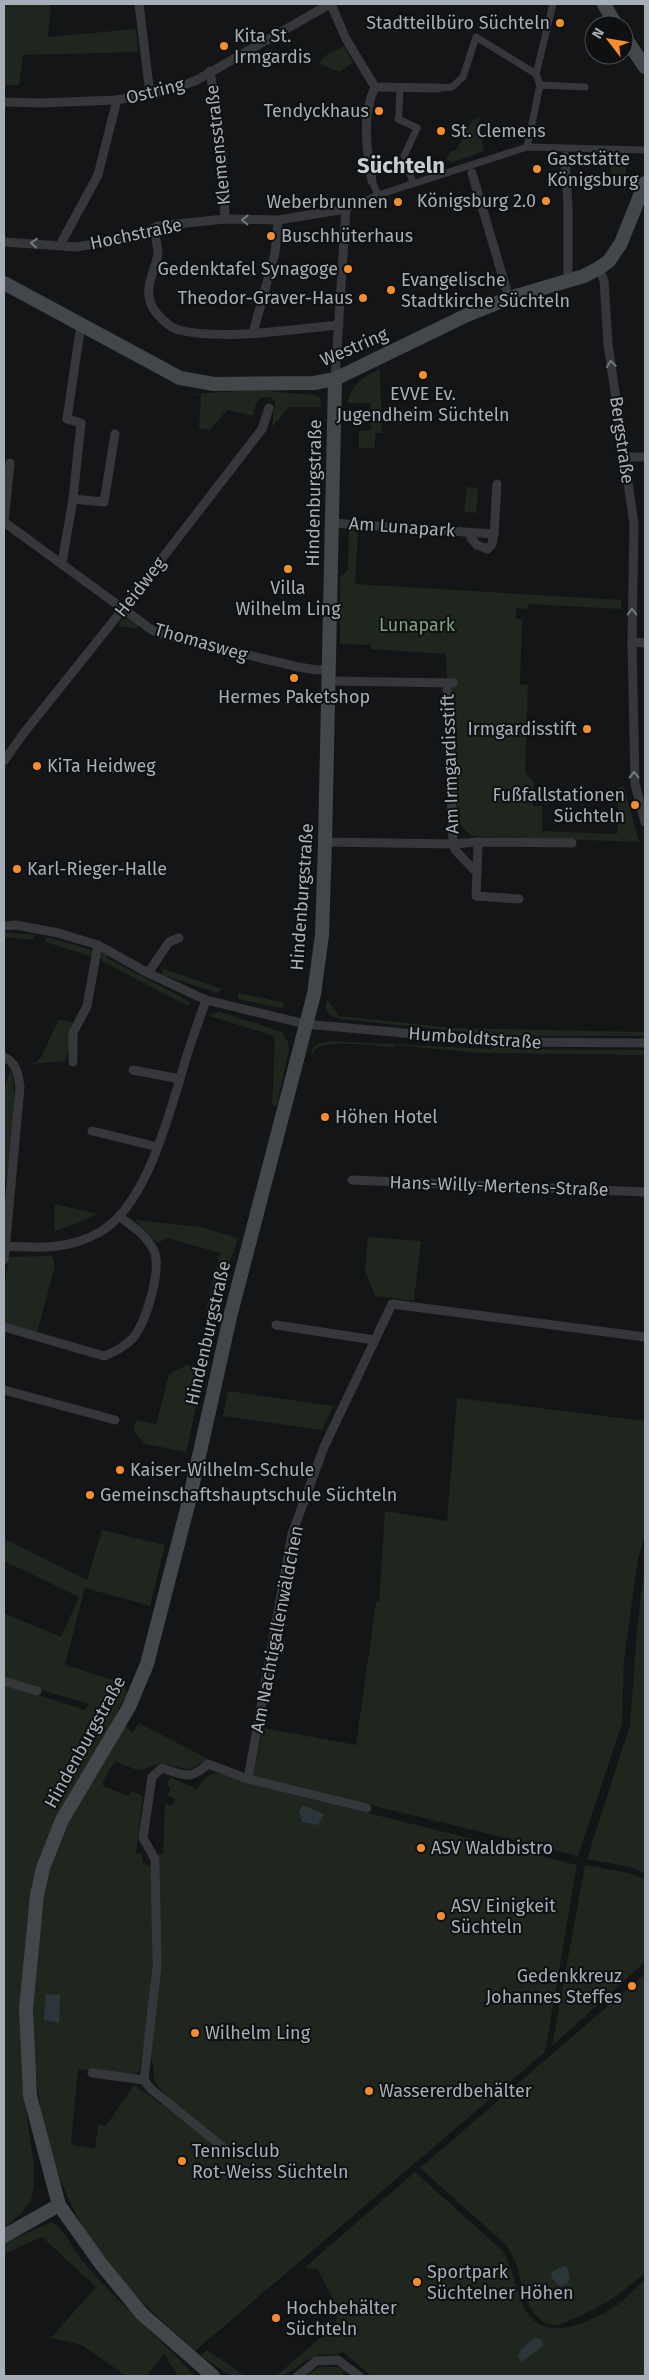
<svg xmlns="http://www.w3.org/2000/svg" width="649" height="2380" font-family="'Fira Sans',sans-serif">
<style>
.green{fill:#1e261e}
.water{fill:#2a363a}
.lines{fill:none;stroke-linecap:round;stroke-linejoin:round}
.pedestrian{stroke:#35373b;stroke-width:7}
.minor{stroke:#35373b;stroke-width:9}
.secondary{stroke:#43474b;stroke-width:14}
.oneway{stroke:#73787f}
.poi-dot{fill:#f58f2e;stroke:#0f1011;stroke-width:2}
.labels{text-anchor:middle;stroke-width:4;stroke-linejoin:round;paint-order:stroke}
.poi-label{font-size:18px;fill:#a6aeb7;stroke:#0f1011;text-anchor:start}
.street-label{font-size:18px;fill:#a6aeb7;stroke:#0f1011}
.park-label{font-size:18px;fill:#81a27c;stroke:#0f1011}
.district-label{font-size:22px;font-weight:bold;fill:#c7ccd3;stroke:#0f1011}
</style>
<rect width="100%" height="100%" fill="#141516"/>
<g class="green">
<path d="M4 4H51L48 37 136 29 138 52 23 55 19 85H4Z"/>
<path d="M344 46 353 63 339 72 319 63 325 56Z"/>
<path d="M478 117 480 118 478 124 484 151 451 163 446 159 451 150 455 151 473 119 476 120Z"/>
<path d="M612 158H617L626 167V179L610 173Z"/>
<path d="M380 369 382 433H375V448H359V431L371 430V403H347C353 383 362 377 380 369Z"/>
<path d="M257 390 314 395 320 398 321 407H289L272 427 275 401 269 397H262L256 404 253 416 227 410 210 430 199 428 201 395 192 394Z"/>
<path d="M467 487 478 488 476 513 464 512Z"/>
<path d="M349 530 358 531 355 584 621 600V609L528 604V609L516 608V619H522L520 684 528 685 525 773 534 782 533 806H542V831L617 834 618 787H624L639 842 471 836 455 820 452 682H447L446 654 371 649V645L340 644V577L348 570Z"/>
<path d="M125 616 139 626 137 629 118 626Z"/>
<path d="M4 932 34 935V940L4 937Z"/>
<path d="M47 937 92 950 94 948 93 954 90 956 45 942Z"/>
<path d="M102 952 108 955 107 958 191 1002 188 1006 103 962 100 957Z"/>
<path d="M162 968 222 989 217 993 163 975Z"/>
<path d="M238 993 281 1002 285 1003 282 1008 238 999Z"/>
<path d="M327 999 339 1016 454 1028 645 1032V1036H515C509 1041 500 1040 494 1035L339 1019 330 1015 325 1009Z"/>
<path d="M218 1011 282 1032 288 1042 289 1050 277 1105H272L275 1039 271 1035 209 1016Z"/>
<path d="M59 1019 76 1023 65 1061 31 1064 37 1062 41 1057Z"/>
<path d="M331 1041 491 1049C498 1043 506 1044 513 1049L645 1050V1055L482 1053 394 1045V1047C374 1046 337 1040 319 1047 314 1049 312 1054 310 1059L313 1047 320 1043Z"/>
<path d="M10 1070C20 1079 9 1161 7 1179L4 1181V1089Z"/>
<path d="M55 1204 94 1213 98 1214 81 1222 54 1231Z"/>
<path d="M135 1220 200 1227 238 1238 228 1266 186 1452 145 1444 133 1430 136 1420 156 1424 169 1374 184 1367 185 1364 195 1367 210 1312 206 1310 220 1253 168 1238 157 1243Z"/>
<path d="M368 1237 421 1241 414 1301 375 1296 365 1271Z"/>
<path d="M52 1256 55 1266 37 1332 8 1325 4 1321V1286L9 1257Z"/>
<path d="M228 1391 333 1406 322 1430 223 1416Z"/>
<path d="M457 1398 645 1421V1535L638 1559 624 1660 622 1723 578 1856 253 1776 263 1728 356 1745 376 1602H379L385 1511 447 1521Z"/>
<path d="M102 1530 165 1545 150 1606 85 1588 65 1665 124 1683 127 1693 37 1870 27 1922 21 2007 22 2084 34 2165V2185L31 2200 20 2215 4 2228V1684L85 1710 89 1704 4 1679V1613L61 1637 79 1597 4 1561V1539L87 1580Z"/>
<path d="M645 1564V1873L631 1867 587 1859 630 1725 637 1629Z"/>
<path d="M139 1723 208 1759 189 1770 161 1763 142 1770 134 1769 115 1761 103 1781V1786L128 1796 132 1791 143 1796 136 1853 142 1855 143 1863 151 1866 154 1936 150 2004 139 2072 133 2076 78 2069 71 2144 95 2149 98 2124 106 2126 134 2085 170 2110 171 2100 155 2083 151 2053 157 1854H163L165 1804 172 1806 175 1799 168 1795 170 1788 167 1785 170 1777 197 1789C212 1762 227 1776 251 1784L577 1865 545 2052 195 2351C164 2322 130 2294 105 2260 44 2178 29 2083 34 1984 36 1943 38 1897 52 1857 70 1810 99 1768 125 1725L132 1733Z"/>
<path d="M585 1865 629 1873 645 1880V1962L552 2046Z"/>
<path d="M645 1974V2273C622 2293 599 2309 570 2320 566 2322 560 2325 555 2325 543 2326 534 2314 529 2305 518 2282 522 2266 505 2244L420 2168Z"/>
<path d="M415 2172 503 2251C514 2269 515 2290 525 2309 544 2345 590 2322 616 2306 627 2299 635 2288 645 2280V2376H371L343 2352C333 2357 323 2352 313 2357 299 2363 291 2376 276 2376L334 2326C343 2308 325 2285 317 2269L304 2268Z"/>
<path d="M51 2222C65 2228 71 2247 80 2258 115 2300 158 2336 195 2376H178L164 2354 146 2376H126L82 2345 51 2338 96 2287 42 2237 4 2254V2243Z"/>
<path d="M207 2350 245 2376H231L201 2356Z"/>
<path d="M319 2367H338L344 2370 343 2375 306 2376Z"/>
</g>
<g class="water">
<path d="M303 1805 324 1814 318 1825 302 1822 299 1811Z"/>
<path d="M46 1994 60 1995 59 2023 44 2020Z"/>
<path d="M563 2266 567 2267 570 2278 567 2284 560 2287 551 2277 552 2272Z"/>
<path d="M535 2338 542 2340 543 2346 521 2362 518 2357C520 2349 528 2343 535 2338Z"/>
</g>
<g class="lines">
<g class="pedestrian">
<path d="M536 74 553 4"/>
<path d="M540 85 585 87"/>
<path d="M438 88 452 87 463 77 476 37 536 74"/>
<path d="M399 110 400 89"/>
<path d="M399 114 398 119 417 128 404 156 413 183"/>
<path d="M527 147 540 85 536 74"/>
<path d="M372 181 378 195"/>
<path d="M346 209 378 195 527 147 645 150"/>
</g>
<g class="minor">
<path d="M139 4 150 94"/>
<path d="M331 4 346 39 375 87 438 88"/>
<path d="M210 71 222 149 225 219"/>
<path d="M4 102 40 103 117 100"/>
<path d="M565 156 568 207V281"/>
<path d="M472 173 509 298"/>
<path d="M372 181C367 152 361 115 375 87"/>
<path d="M154 230C155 237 158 246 158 253 156 269 145 284 150 301 152 311 169 328 179 330 223 341 293 329 339 325"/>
<path d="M4 242 76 247 140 236 158 226 225 219 278 220 346 209 335 379"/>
<path d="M60 245 98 175 117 100 179 87 197 80 330 4"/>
<path d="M599 268 604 281 608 344 634 524 632 642 635 784 645 822"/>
<path d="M253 333 275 253 278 220"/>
<path d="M624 457H645"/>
<path d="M73 499 104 502 115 434"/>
<path d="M4 522 152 630 164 635 298 667 317 670 330 669"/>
<path d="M4 522 10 463"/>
<path d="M332 523 494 534 497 484"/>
<path d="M471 533V538L477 545 488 549 492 544 494 534"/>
<path d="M62 563 73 499 81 423 67 419 81 324"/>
<path d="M632 642 645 643"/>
<path d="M329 681 453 683"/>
<path d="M447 684 453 844 478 842 572 843"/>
<path d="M4 761 23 734 123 609 262 429 269 408"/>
<path d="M325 842 453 844 456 851 477 873 476 896 519 899"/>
<path d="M477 873 478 842"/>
<path d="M4 926 16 925 58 933 98 945 148 973 206 1000 305 1024 502 1042 645 1043"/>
<path d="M148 973 169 942 179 938"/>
<path d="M4 1057C17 1063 18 1074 20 1087L4 1260"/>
<path d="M73 1062V1033L87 1006 98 945"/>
<path d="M133 1070 180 1079"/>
<path d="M92 1131 158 1147"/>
<path d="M352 1180 645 1192"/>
<path d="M4 1246C37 1248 70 1250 100 1232 144 1207 166 1125 180 1079 187 1052 197 1026 206 1000"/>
<path d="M276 1325 374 1340"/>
<path d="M4 1327 104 1356C116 1351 124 1347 133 1338 146 1322 162 1270 154 1251 147 1235 132 1226 119 1216"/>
<path d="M4 1390 115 1420"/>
<path d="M4 1681 37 1691"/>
<path d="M248 1779 292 1534 324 1447 392 1304 645 1337"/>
<path d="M92 2073 144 2080"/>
<path d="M224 2148 151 2089 144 2080 157 1966 155 1859 143 1838 152 1777 162 1768C183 1775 190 1781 208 1764L248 1779 367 1808"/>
<path d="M298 2376 316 2361 338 2360 359 2376"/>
</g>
<g class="secondary">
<path d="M604 4 616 25"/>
<path d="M624 36 645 67"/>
<path d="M4 283 180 378 214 384 314 383 335 379 467 315 509 298 584 276 599 268 609 261 621 243 645 183"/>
<path d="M4 2236 59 2205"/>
<path d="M213 2376 142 2314 101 2264 59 2205 30 2096 26 2009 37 1895 43 1868 62 1820 129 1707 147 1664 189 1501 230 1317 314 994 322 935 325 842 335 379"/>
</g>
</g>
<defs><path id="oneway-chevron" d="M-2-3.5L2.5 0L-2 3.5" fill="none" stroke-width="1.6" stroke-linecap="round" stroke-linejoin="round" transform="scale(1.25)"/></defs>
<g class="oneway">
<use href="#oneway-chevron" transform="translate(245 220) rotate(-179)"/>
<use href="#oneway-chevron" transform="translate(34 243) rotate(-175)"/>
<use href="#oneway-chevron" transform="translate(611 364) rotate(-98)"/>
<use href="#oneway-chevron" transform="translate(632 612) rotate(-90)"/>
<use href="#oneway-chevron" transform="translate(634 775) rotate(-91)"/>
</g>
<g class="poi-dot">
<circle cx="560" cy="23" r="5"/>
<circle cx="224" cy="46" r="5"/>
<circle cx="379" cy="111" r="5"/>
<circle cx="441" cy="131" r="5"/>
<circle cx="537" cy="169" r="5"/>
<circle cx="546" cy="201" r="5"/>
<circle cx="398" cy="202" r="5"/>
<circle cx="271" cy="236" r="5"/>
<circle cx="348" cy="269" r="5"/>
<circle cx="391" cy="290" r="5"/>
<circle cx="363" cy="298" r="5"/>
<circle cx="423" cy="375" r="5"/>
<circle cx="288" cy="569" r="5"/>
<circle cx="294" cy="678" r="5"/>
<circle cx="587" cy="729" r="5"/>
<circle cx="37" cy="766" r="5"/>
<circle cx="635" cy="805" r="5"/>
<circle cx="17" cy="869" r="5"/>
<circle cx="325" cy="1117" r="5"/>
<circle cx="120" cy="1470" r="5"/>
<circle cx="90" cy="1495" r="5"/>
<circle cx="421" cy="1848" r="5"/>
<circle cx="441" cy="1916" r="5"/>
<circle cx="632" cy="1986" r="5"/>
<circle cx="195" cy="2033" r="5"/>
<circle cx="369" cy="2091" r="5"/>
<circle cx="182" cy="2161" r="5"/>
<circle cx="417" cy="2282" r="5"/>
<circle cx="276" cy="2318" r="5"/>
</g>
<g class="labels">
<g class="poi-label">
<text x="550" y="29" text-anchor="end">Stadtteilbüro Süchteln</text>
<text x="234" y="42">Kita St.<tspan x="234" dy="21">Irmgardis</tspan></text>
<text x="369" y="117" text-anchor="end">Tendyckhaus</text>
<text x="451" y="137">St. Clemens</text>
<text x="547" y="165">Gaststätte<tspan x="547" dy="21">Königsburg</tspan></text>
<text x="536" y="207" text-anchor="end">Königsburg 2.0</text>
<text x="388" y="208" text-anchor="end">Weberbrunnen</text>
<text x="281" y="242">Buschhüterhaus</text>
<text x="338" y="275" text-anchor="end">Gedenktafel Synagoge</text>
<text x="401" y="286">Evangelische<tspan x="401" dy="21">Stadtkirche Süchteln</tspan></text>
<text x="353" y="304" text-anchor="end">Theodor-Graver-Haus</text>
<text x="423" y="400" text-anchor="middle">EVVE Ev.<tspan x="423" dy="21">Jugendheim Süchteln</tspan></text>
<text x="288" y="594" text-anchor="middle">Villa<tspan x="288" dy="21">Wilhelm Ling</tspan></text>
<text x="294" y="703" text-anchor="middle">Hermes Paketshop</text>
<text x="577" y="735" text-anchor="end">Irmgardisstift</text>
<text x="47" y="772">KiTa Heidweg</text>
<text x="625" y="801" text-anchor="end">Fußfallstationen<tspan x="625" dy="21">Süchteln</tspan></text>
<text x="27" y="875">Karl-Rieger-Halle</text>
<text x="335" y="1123">Höhen Hotel</text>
<text x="130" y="1476">Kaiser-Wilhelm-Schule</text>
<text x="100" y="1501">Gemeinschaftshauptschule Süchteln</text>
<text x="431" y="1854">ASV Waldbistro</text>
<text x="451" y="1912">ASV Einigkeit<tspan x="451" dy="21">Süchteln</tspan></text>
<text x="622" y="1982" text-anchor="end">Gedenkkreuz<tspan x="622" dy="21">Johannes Steffes</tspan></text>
<text x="205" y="2039">Wilhelm Ling</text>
<text x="379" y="2097">Wassererdbehälter</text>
<text x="192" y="2157">Tennisclub<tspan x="192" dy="21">Rot-Weiss Süchteln</tspan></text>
<text x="427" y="2278">Sportpark<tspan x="427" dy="21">Süchtelner Höhen</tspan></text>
<text x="286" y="2314">Hochbehälter<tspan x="286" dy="21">Süchteln</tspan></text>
</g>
<g class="street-label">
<text transform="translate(155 91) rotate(-14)" y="6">Ostring</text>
<text transform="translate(218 145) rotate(-96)" y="6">Klemensstraße</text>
<text transform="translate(136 234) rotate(-12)" y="6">Hochstraße</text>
<text transform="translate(354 347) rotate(-23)" y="6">Westring</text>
<text transform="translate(622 440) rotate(82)" y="6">Bergstraße</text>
<text transform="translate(314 493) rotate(-89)" y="6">Hindenburgstraße</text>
<text transform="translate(402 527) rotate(4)" y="6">Am Lunapark</text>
<text transform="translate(140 587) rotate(-52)" y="6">Heidweg</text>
<text transform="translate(201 642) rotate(16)" y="6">Thomasweg</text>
<text transform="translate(450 764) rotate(-92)" y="6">Am Irmgardisstift</text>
<text transform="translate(302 897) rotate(-86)" y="6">Hindenburgstraße</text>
<text transform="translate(475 1038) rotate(4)" y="6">Humboldtstraße</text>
<text transform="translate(499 1186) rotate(2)" y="6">Hans-Willy-Mertens-Straße</text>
<text transform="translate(208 1333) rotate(-77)" y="6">Hindenburgstraße</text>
<text transform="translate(277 1629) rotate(-79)" y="6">Am Nachtigallenwäldchen</text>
<text transform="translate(85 1742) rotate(-61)" y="6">Hindenburgstraße</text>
</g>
<g class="park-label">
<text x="417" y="631">Lunapark</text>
</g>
<g class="district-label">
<text x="401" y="173">Süchteln</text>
</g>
</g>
<rect width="649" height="2380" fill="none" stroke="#a6aeb7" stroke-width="10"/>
<g transform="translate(609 40) rotate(301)"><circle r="24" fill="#0f1011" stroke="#4b4f53"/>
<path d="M0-4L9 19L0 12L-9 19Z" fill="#f58f2e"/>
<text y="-8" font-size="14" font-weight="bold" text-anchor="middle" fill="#a6aeb7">N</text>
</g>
</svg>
